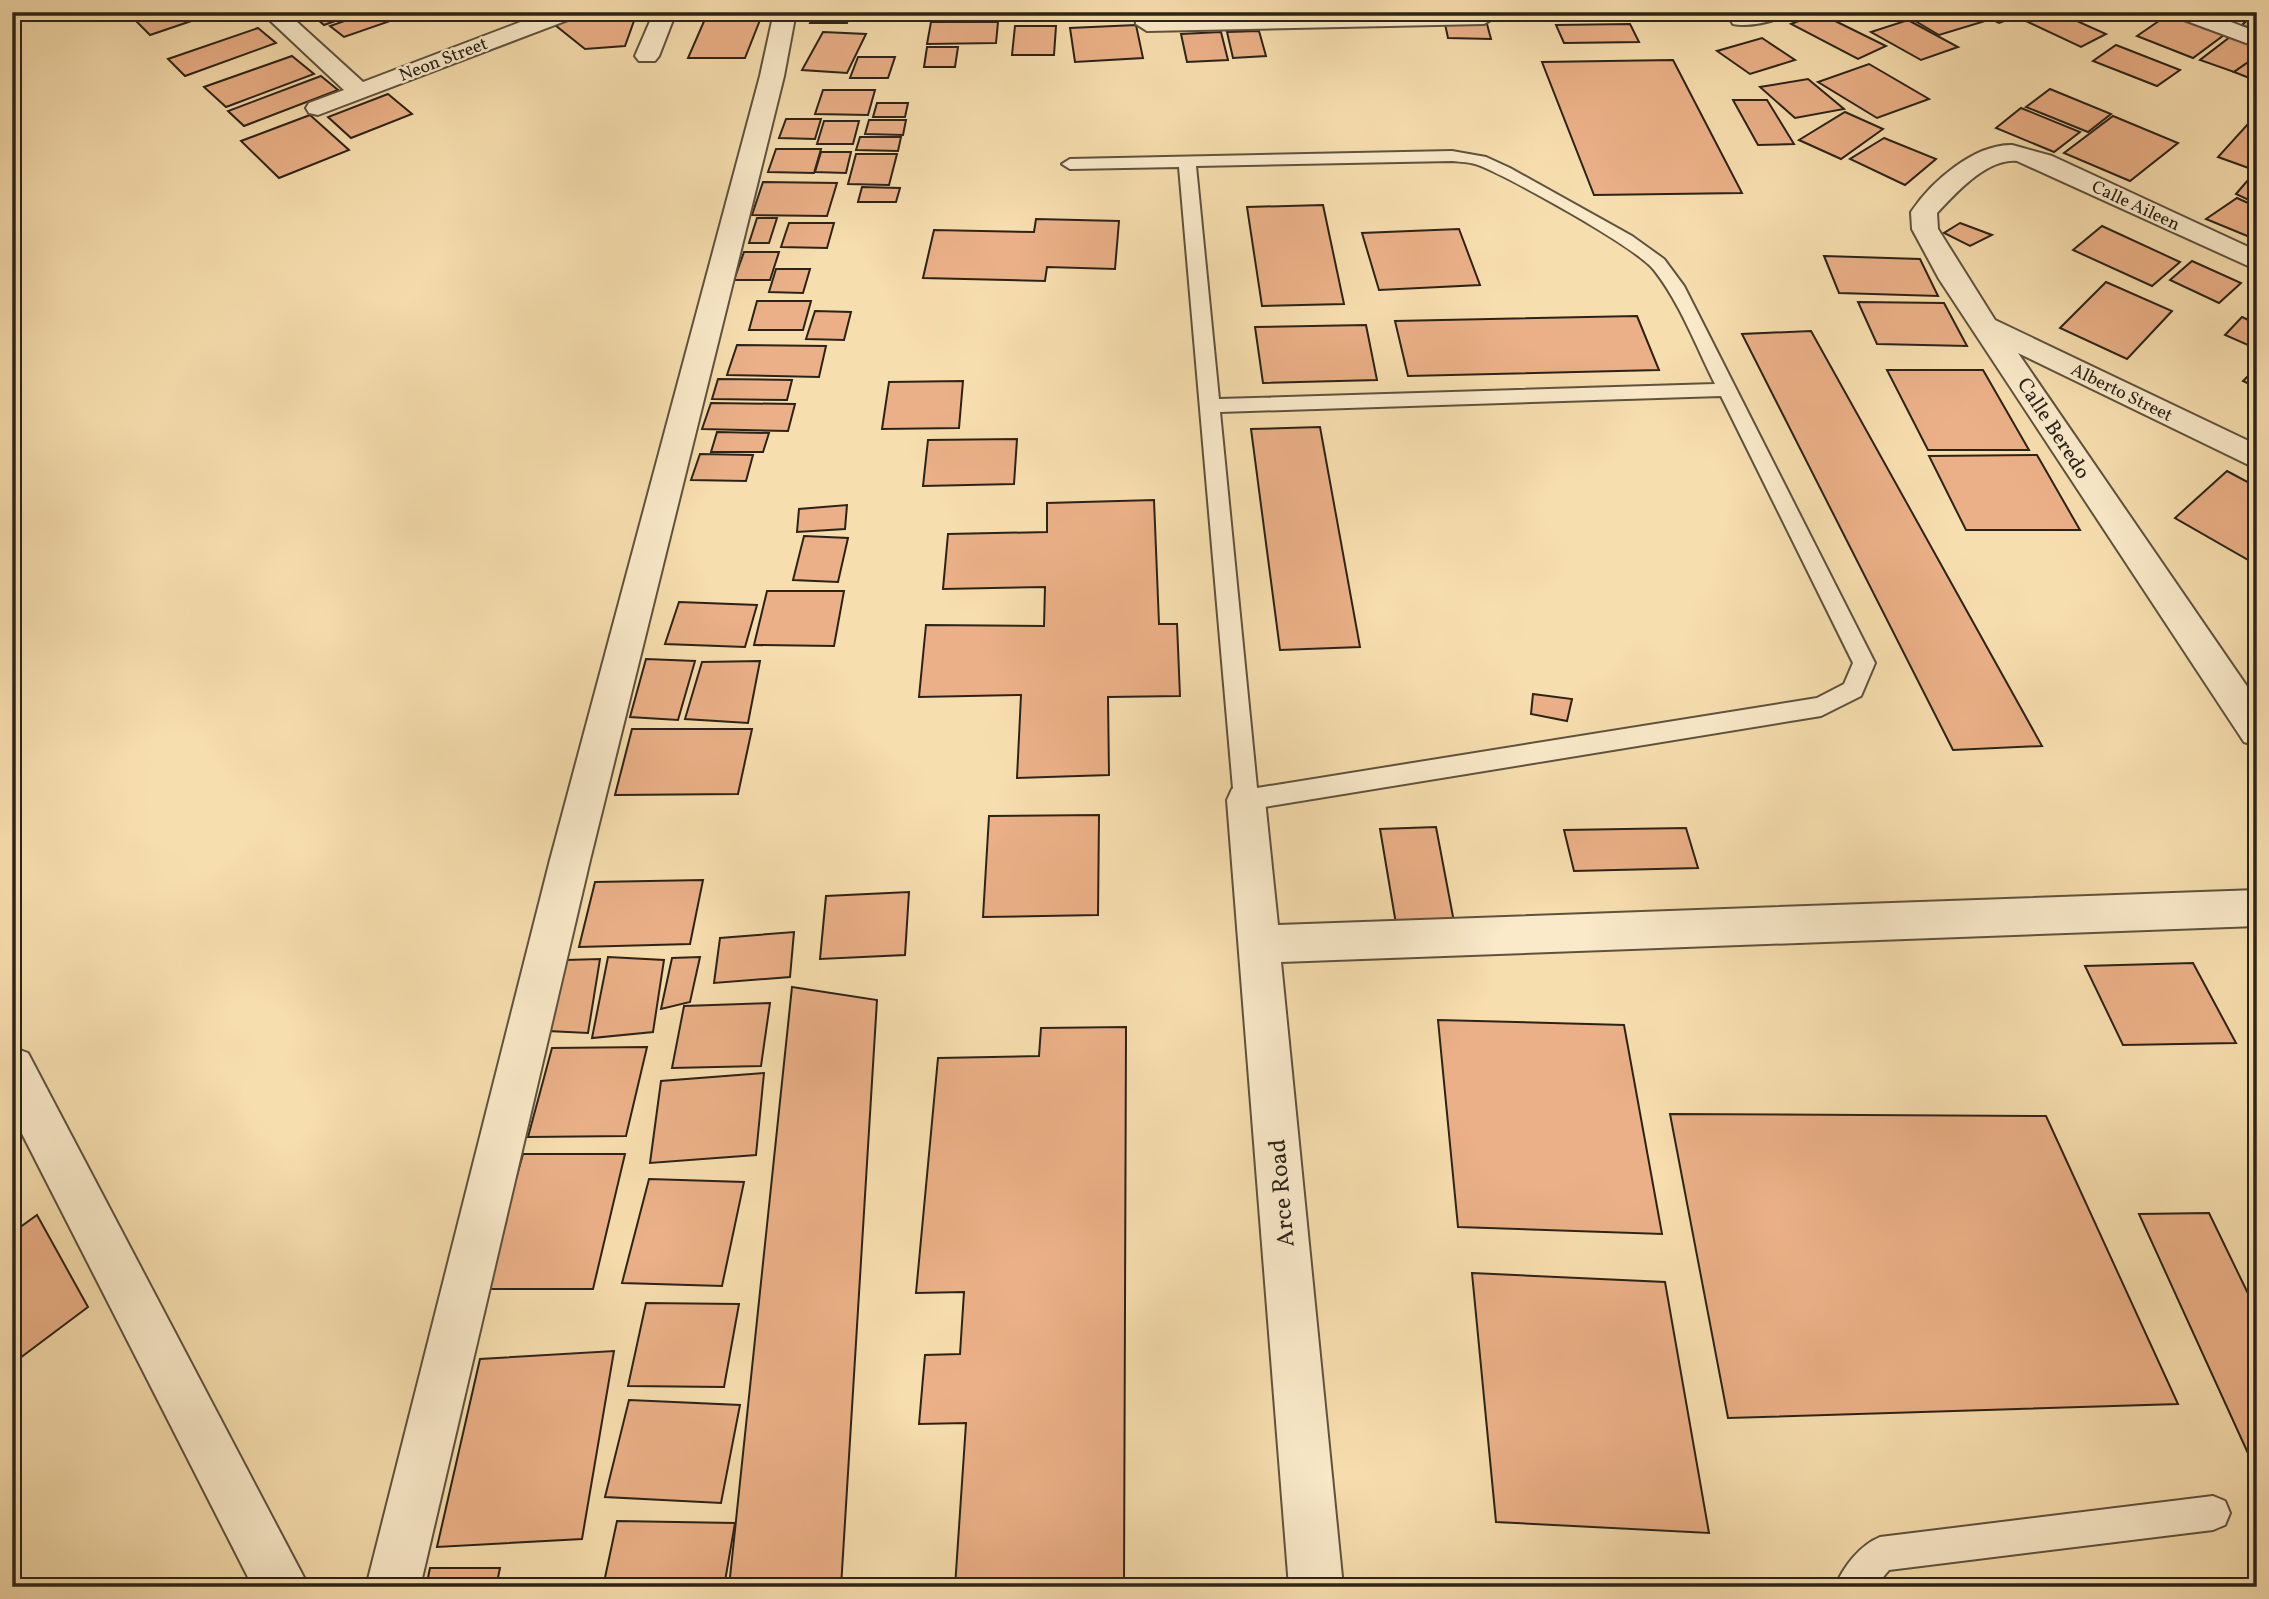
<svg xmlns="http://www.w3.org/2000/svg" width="2269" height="1599" font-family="Vollkorn,serif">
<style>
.building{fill:#ebb087;stroke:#2b2319;stroke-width:2}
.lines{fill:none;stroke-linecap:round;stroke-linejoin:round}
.lane-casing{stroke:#5e523e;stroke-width:4}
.street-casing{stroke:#5e523e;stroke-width:4}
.lane{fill:#faeaca;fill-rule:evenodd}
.street{fill:#faeaca;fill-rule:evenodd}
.labels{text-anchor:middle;stroke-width:5;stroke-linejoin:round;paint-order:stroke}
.far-street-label{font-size:18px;fill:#2b2319;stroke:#faeaca}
.street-label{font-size:21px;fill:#2b2319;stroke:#faeaca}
.near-street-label{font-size:24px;fill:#2b2319;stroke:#faeaca}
</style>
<rect width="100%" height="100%" fill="#f7deae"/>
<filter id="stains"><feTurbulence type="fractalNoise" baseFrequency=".00286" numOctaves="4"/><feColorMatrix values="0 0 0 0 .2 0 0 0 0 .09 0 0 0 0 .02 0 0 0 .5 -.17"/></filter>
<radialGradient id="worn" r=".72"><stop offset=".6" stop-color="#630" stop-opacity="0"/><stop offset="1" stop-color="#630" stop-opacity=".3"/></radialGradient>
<g class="building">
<path d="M162 12H210L212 14 150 35 136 21Z"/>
<path d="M309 12H360L324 25Z"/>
<path d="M370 12H387L396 19 344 37 330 26Z"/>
<path d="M591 12H627L635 18 625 46 585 49 555 25Z"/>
<path d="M814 12H850L847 23H810Z"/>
<path d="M932 12H989L988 18 931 19Z"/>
<path d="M1523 12H1614L1618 20 1527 21Z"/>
<path d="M1620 12H1662L1666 21H1624Z"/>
<path d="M1685 12H1719L1721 16 1687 17Z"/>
<path d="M1900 12H1965L1982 22 1939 35Z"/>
<path d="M1977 12H2029L1999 23Z"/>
<path d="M2050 12H2057L2106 34 2081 47 2028 22Z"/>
<path d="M2207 12H2249L2240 20 2230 17 2226 20Z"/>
<path d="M2256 12 2257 31 2242 25Z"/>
<path d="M1819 13 1886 46 1858 59 1791 24Z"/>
<path d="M2169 14 2224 35 2193 58 2137 36Z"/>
<path d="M705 19 760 20 745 58H688Z"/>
<path d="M1908 20 1958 47 1921 60 1871 32Z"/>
<path d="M931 22H998L996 43 927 44Z"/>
<path d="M1445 24H1487L1491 39 1448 38Z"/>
<path d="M1630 24 1639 42 1564 43 1556 25Z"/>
<path d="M1136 25 1143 58 1075 62 1070 28Z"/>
<path d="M1015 26H1056L1054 55H1012Z"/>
<path d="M258 28 276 43 185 76 168 59Z"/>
<path d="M1259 31 1266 56 1233 58 1227 32Z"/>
<path d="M823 32 866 34 847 73 802 70Z"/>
<path d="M1221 32 1228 60 1187 62 1181 34Z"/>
<path d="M2230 37 2257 47V56L2234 72 2200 60Z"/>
<path d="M1762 38 1795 60 1750 74 1717 51Z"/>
<path d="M2116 45 2180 70 2157 86 2093 61Z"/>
<path d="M927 47H958L955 67H924Z"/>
<path d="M292 56 314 74 226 107 204 87Z"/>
<path d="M2257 56V81L2234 72Z"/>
<path d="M858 57H895L888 78H850Z"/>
<path d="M1673 60 1742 193 1594 195 1542 62Z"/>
<path d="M1869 64 1929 99 1877 118 1818 82Z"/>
<path d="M321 76 338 90 244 126 228 111Z"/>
<path d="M1808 79 1844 109 1795 118 1760 87Z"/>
<path d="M2050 89 2111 114 2088 132 2026 107Z"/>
<path d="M823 90H875L868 115 815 114Z"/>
<path d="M388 94 412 114 351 138 328 117Z"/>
<path d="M1733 100H1767L1794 144 1758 145Z"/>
<path d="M877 103H908L905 117H873Z"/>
<path d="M2021 108 2080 132 2054 152 1996 128Z"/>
<path d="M1845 112 1883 129 1841 159 1799 140Z"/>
<path d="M2257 114V171L2218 157Z"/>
<path d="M310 115 349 150 279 178 241 141Z"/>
<path d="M2113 116 2178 143 2130 181 2064 153Z"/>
<path d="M786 119H821L815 139 779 138Z"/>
<path d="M869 120H906L903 135 865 134Z"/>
<path d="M824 121H859L853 144H817Z"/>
<path d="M860 137H901L898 151 856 150Z"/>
<path d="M1884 138 1936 159 1905 185 1850 159Z"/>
<path d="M776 149H821L814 173 768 172Z"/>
<path d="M821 152H851L846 173 815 172Z"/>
<path d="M856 154H897L889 185 848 184Z"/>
<path d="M2254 173 2257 175V204L2236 194Z"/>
<path d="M763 182 837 183 827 216 752 215Z"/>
<path d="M862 187 900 188 896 202H858Z"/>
<path d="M2237 198 2257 207V240L2206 219Z"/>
<path d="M1323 205 1344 304 1262 306 1247 207Z"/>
<path d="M757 218H777L769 243H749Z"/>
<path d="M1036 219 1119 221 1115 269 1047 267 1045 281 923 278 934 230 1034 232Z"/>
<path d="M789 223H834L827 248 781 247Z"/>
<path d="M1960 223 1992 235 1970 246 1944 233Z"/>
<path d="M2102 226 2180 262 2152 286 2073 250Z"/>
<path d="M1459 229 1480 285 1379 290 1362 233Z"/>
<path d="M744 252H779L770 280H734Z"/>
<path d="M1824 256 1920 259 1938 296 1839 293Z"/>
<path d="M2192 261 2241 283 2219 303 2170 280Z"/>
<path d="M776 269H810L803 293 769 292Z"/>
<path d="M2106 282 2172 311 2127 359 2060 328Z"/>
<path d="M757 301H811L803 330H749Z"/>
<path d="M1858 302 1944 303 1967 346 1877 344Z"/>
<path d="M815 311 851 312 844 340 806 339Z"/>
<path d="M1637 316 1659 370 1408 376 1395 321Z"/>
<path d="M2242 317 2257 324V349L2225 335Z"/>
<path d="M1366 325 1377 380 1263 383 1255 327Z"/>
<path d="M1811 331 2042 746 1953 750 1742 334Z"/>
<path d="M737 345 826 346 819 377 727 375Z"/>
<path d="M2257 367V388L2243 381Z"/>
<path d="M1887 370H1983L2029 450H1928Z"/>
<path d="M718 379 792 380 787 400 712 399Z"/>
<path d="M963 381 959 428 882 429 889 382Z"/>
<path d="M711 403 795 404 788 431 702 429Z"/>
<path d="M1320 427 1360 647 1280 650 1251 429Z"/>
<path d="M717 432 769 433 763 452H711Z"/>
<path d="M1017 439 1014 484 923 486 928 440Z"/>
<path d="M700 454 753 455 746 481 691 480Z"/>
<path d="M2037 455 2080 530H1966L1929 456Z"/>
<path d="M2227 471 2257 487V565L2175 518Z"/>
<path d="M1154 500 1159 624H1177L1180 696 1108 697 1109 775 1017 778 1021 695 919 697 926 625 1044 626 1045 587 943 589 948 534 1047 532V503Z"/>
<path d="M847 505 845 529 797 532 799 509Z"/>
<path d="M804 536 848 538 838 582 793 580Z"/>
<path d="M767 591H844L834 646 754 645Z"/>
<path d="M679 602 757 605 745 647 665 644Z"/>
<path d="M646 659 695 661 678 720 630 717Z"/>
<path d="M760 661 748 723 685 719 702 662Z"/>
<path d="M1533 694 1572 699 1567 721 1531 714Z"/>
<path d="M632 729H752L738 794 615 795Z"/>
<path d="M1099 815 1098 915 983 917 989 816Z"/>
<path d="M1436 827 1454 922 1396 924 1380 829Z"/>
<path d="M1686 828 1698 868 1574 871 1564 830Z"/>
<path d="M703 880 690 944 579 947 595 882Z"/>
<path d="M909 892 905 955 820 959 826 896Z"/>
<path d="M794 932 790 977 714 983 720 938Z"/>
<path d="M608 957 664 960 653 1032 592 1038Z"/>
<path d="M700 957 690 1002 661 1009 672 958Z"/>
<path d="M600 959 588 1033 548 1031 566 960Z"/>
<path d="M2193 963 2236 1043 2123 1045 2085 966Z"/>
<path d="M792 987 877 1000 841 1587H729Z"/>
<path d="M770 1003 761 1066 672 1068 684 1006Z"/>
<path d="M1438 1020 1624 1025 1662 1234 1458 1227Z"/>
<path d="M1126 1027 1124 1587H955L966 1423 919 1424 925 1355 960 1354 964 1292 916 1293 938 1058 1039 1056 1041 1028Z"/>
<path d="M647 1047 626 1136 528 1137 552 1048Z"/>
<path d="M764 1073 756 1155 650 1163 661 1081Z"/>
<path d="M1670 1114 2046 1116 2178 1404 1728 1418Z"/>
<path d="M523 1154H625L593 1289H485Z"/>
<path d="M649 1179 744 1182 722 1286 622 1283Z"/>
<path d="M2209 1213 2257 1312V1473L2139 1214Z"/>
<path d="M37 1215 88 1307 12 1364V1233Z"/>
<path d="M1472 1273 1665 1282 1709 1533 1496 1522Z"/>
<path d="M646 1303 739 1304 724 1387 628 1386Z"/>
<path d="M614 1351 582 1539 437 1547 480 1359Z"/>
<path d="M629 1400 740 1405 721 1503 605 1497Z"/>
<path d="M617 1521 735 1523 724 1587H603Z"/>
<path d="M430 1568H500L496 1587H426Z"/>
</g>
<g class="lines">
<defs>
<g id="lane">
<path d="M1452 151 1486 157 1510 168 1632 236 1664 259 1684 286 1875 663 1861 696 1821 716 1246 810 1237 807 1234 800 1179 167 1070 169 1062 164 1070 159ZM1452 161C1461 162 1470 162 1478 165 1509 177 1636 247 1654 270 1680 303 1696 346 1715 384L1219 399 1196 166ZM1721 396 1853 663 1844 684 1817 698 1257 788 1220 412Z"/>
<path d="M2213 1496 2225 1501 2230 1513 2225 1525 2213 1530 1889 1570 1875 1587H1835C1843 1567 1860 1545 1880 1537Z"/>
</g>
<g id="street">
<path d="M261 12H286L363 82 547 12H579L576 17 318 115 309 113 306 108 309 103 344 90Z"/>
<path d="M654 12H676L659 56 655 61H639L635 56Z"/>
<path d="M774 12H796L784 76 590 860 420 1587H366L550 860 760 76Z"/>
<path d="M1135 12H1157L1158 17 1504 12 1484 24 1147 31 1136 24Z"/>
<path d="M1741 12H1786C1777 23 1746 27 1733 24L1730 19Z"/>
<path d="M2173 12H2205L2257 32V47L2176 17Z"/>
<path d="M2012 145 2052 156 2257 251V270L2017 161C1987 158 1956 193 1937 213L1938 229 1995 320 2257 445V469L2018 353 2257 701V746L2244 742 1939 279 1912 229 1911 212C1931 182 1974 144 2012 145Z"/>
<path d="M1246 784 1260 789 1265 800 1278 925 2257 890V926L1281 962 1343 1587H1289L1227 800 1232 789Z"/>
<path d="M12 1047 28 1053 309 1587H253L12 1114Z"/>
</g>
</defs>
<use href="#lane" class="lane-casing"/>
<use href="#street" class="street-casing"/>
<use href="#lane" class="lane"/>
<use href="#street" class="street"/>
</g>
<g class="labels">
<g class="far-street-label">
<text transform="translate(443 59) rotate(-21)" y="6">Neon Street</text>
<text transform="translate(2136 205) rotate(25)" y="6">Calle Aileen</text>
<text transform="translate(2122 392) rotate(26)" y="6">Alberto Street</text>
</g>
<g class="street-label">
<text transform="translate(2054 428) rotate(57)" y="7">Calle Beredo</text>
</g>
<g class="near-street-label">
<text transform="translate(1281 1193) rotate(-95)" y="8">Arce Road</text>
</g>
</g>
<rect width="2269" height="1599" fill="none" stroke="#f7deae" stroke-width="42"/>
<rect x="14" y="14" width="2241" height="1571" fill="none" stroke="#2b2319" stroke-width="3.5"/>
<rect x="21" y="21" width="2227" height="1557" fill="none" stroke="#2b2319" stroke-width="2"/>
<rect width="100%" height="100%" filter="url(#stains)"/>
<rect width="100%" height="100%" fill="url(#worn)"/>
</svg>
